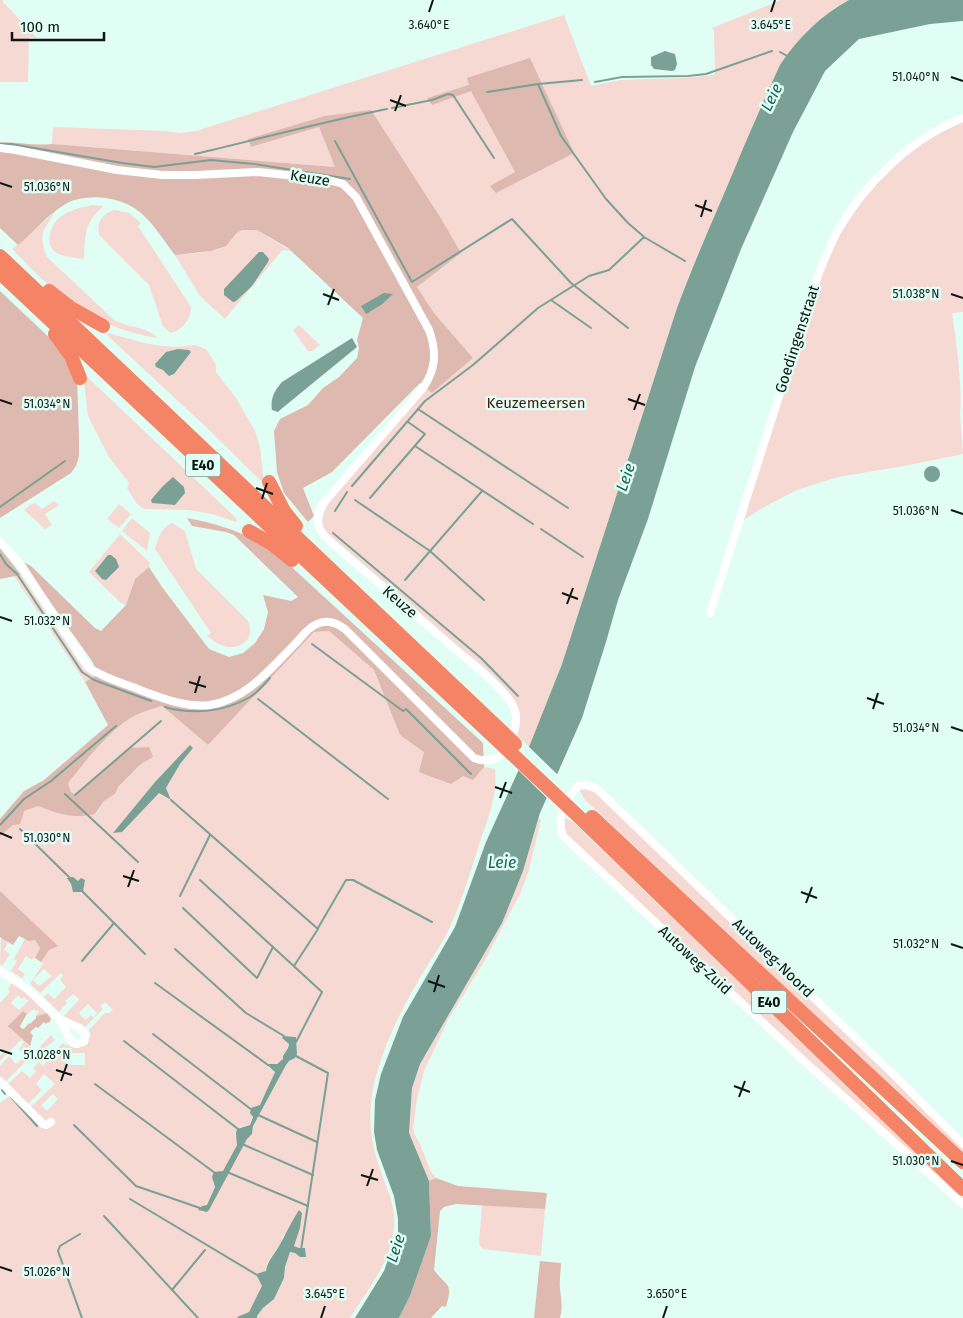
<svg xmlns="http://www.w3.org/2000/svg" width="963" height="1318" font-family="'Fira Sans',sans-serif">
<style>
.green{fill:#f5d9d2;fill-rule:evenodd}
.forest{fill:#ddb9af}
.water{fill:#7ba096}
.pier{fill:#e1fef5}
.lines{fill:none;stroke-linecap:round;stroke-linejoin:round}
.stream{stroke:#7ba096;stroke-width:2}
.street{stroke:#fff;stroke-width:8}
.highway{stroke:#f58366;stroke-width:14}
.ticks{fill:none;stroke:#0c1613;stroke-width:2}
.labels{text-anchor:middle;stroke-width:5;stroke-linejoin:round;paint-order:stroke}
.shield{fill:#e1fef5;stroke:#4c5c57;stroke-width:1}
.shield-label{font-size:14px;font-weight:bold;fill:#0c1613}
.street-label{font-size:15px;fill:#0c1613;stroke:#e1fef5}
.park-label{font-size:15px;fill:#481a0e;stroke:#e1fef5}
.water-label{font-size:16px;font-style:italic;fill:#1b6456;stroke:#e1fef5}
.ticks-label{font-size:12px;text-anchor:middle;fill:#0c1613;stroke:#e1fef5;stroke-width:5;stroke-linejoin:round;paint-order:stroke}
</style>
<rect width="100%" height="100%" fill="#e1fef5"/>
<g class="green">
<path d="M0 0H3V2L37 38 29 37 28 82H0Z"/>
<path d="M781 0H849L836 7 808 30 780 66 691 270 677 308 562 664 529 747 515 733 516 707 427 622 323 529C321 517 325 510 330 500L427 388 432 393 473 358 434 313 417 287 461 253 371 110 248 139 251 147 319 127 335 167 52 144 53 127 166 131 180 133 196 131 564 15 591 86 621 80 685 78 713 75 715 73 714 31 712 28ZM460 88 432 105 428 98Z"/>
<path d="M963 120V312L952 313C956 340 963 390 960 414L963 454 904 466 838 477 797 490 762 508 744 520 773 419 815 288 846 221 875 184 903 156 921 143Z"/>
<path d="M92 205 104 206C84 222 85 235 84 259 77 258 64 257 57 253 45 247 49 230 56 221 65 211 79 208 92 205Z"/>
<path d="M56 210 43 231 42 238 44 250 47 257 114 320C128 328 146 326 158 338 123 333 91 319 63 297 44 283 28 265 12 249L26 238Z"/>
<path d="M114 210 129 213 141 223 138 226 191 307C191 319 182 331 170 333L163 326 149 285 100 236C95 224 102 214 114 210Z"/>
<path d="M242 230H257L291 251 283 250 280 253 225 319 200 296 175 255C190 253 211 254 225 246 232 242 234 234 242 230Z"/>
<path d="M299 325 320 345 312 351H308L293 330Z"/>
<path d="M108 333 144 343 161 346 176 347 194 345 206 349 216 365V372L236 398 255 431 260 447 264 484 206 427 108 336Z"/>
<path d="M83 373 236 518 237 521 236 522 212 514 189 510 144 509 137 504 127 488 129 483 109 457 88 416Z"/>
<path d="M54 501 59 505 45 514 52 525 45 529 24 510 30 505 35 503 42 509Z"/>
<path d="M119 504 131 514 119 528 107 519Z"/>
<path d="M132 518 150 533 147 551 122 531Z"/>
<path d="M172 523 185 531 196 569 248 621C249 624 251 629 250 633 248 646 232 650 221 645 216 643 211 639 207 636L211 633 155 549C158 538 161 528 172 523Z"/>
<path d="M120 534 150 563 149 567 135 579 126 605 121 603 89 572Z"/>
<path d="M21 575 78 660 88 672 95 676 85 682 14 576Z"/>
<path d="M329 631 374 670 400 735 463 776 473 779 484 767 495 769C498 795 488 818 480 842 470 872 462 902 448 931 439 949 427 965 417 983 400 1012 385 1043 376 1076 367 1108 369 1138 380 1169 386 1189 396 1204 394 1227 393 1258 366 1293 350 1318H257V1316L263 1308 274 1299 284 1279 285 1267 290 1251 295 1253 299 1248 294 1246 300 1228 283 1236 280 1244 267 1263 263 1286 249 1312 237 1317 238 1318H0V1103L11 1095 45 1121 31 1107 55 1084 44 1074 36 1084 42 1090 28 1104 8 1084 22 1071 30 1078 36 1071 33 1068 39 1062 43 1066 46 1063 35 1052 5 1082 0 1077V1066L9 1056 16 1064 26 1056 19 1049 24 1042 21 1040 0 1061V1056L4 1051 0 1047V1003L10 992 8 989 12 983 35 999 47 1013 35 1016 39 1012 37 1010 36 1011 34 1009 27 1014 23 1011 9 1026 35 1052 51 1035 55 1040 45 1048 52 1054 63 1043 66 1046 68 1044 78 1048C86 1044 91 1040 89 1030L105 1013H109L113 1010 105 1002 100 1006 103 1009 85 1027 64 1016 78 1001 79 999 73 994 65 1001 67 1003 59 1012 44 997 48 993 54 999 66 987 60 980 63 976 61 973 40 993 30 984 43 964 41 962 49 949 57 946 0 891V836L13 825 24 811 38 806 55 812 96 814 104 801 115 794 118 787 141 764 153 757 129 748 75 795 71 792 68 783C86 761 110 728 136 715 144 711 153 709 162 706L208 745 314 632ZM190 746 193 748 180 764 166 788 171 800 159 793 114 833 155 782ZM85 880 83 892 71 888V884ZM44 969 52 976 39 986 33 980ZM18 995 22 999 24 997 28 1001 19 1010 11 1003ZM88 1004 97 1013 94 1017 91 1015 85 1020 79 1013ZM282 1038 297 1043 295 1058 289 1061 286 1065 253 1126 252 1134 247 1139 202 1212V1206L207 1205 215 1187 212 1177 223 1171 237 1145V1136L240 1127 250 1125C252 1118 252 1110 260 1106L275 1072 269 1068 267 1064 271 1065 281 1062 289 1044ZM65 1053H85V1065H66ZM53 1094 58 1099 47 1111 41 1105Z"/>
<path d="M582 788 595 791 893 1077 963 1148V1154L585 800 579 789Z"/>
<path d="M563 817 573 822 963 1197V1200L807 1060 565 834Z"/>
<path d="M539 818 541 820 529 870 520 894 485 960 448 1020 424 1071 417 1099 413 1128 415 1135 420 1144 431 1172 436 1178 429 1181 409 1133 412 1088 420 1064 502 923 523 871Z"/>
<path d="M1 937 8 942 4 950 10 954 2 966 0 964Z"/>
<path d="M25 939 35 940 40 948 35 958 34 957 32 960 26 956 18 969 25 974 22 978 11 971 17 961 14 959Z"/>
<path d="M482 1205 545 1209 541 1256 483 1249 479 1244Z"/>
</g>
<g class="forest">
<path d="M530 58 574 153 496 193 490 186 515 172 471 91 432 105 427 98 469 85 467 78Z"/>
<path d="M371 110 440 217 461 253 417 287 434 313 473 358 432 393 420 383 332 472 303 488 314 516 308 522 284 493 277 472 274 431 280 419 308 405 323 388 339 377 357 358 359 348 357 340 363 318 288 248 257 230H242L237 233 226 246 211 251 175 255C164 241 154 224 141 213 123 198 97 194 75 200 69 201 63 206 58 209 43 219 32 234 18 245L0 228V142C18 142 34 146 52 144L335 167 319 127 251 147 248 139 325 116Z"/>
<path d="M0 291 55 343 77 377 79 437V456L76 466 71 473 0 518Z"/>
<path d="M187 518C220 524 244 533 272 549L483 743 484 767 473 780 463 776 451 784 419 772 424 752 400 735 374 670 329 631 314 632 208 745 162 706C153 709 144 711 136 715 110 728 86 761 68 783L71 792 76 795 129 748 149 747 153 757 141 764 118 787 115 794 104 801 95 814C72 819 59 814 38 806L24 811 20 824 13 825 0 836V819L24 791 44 780 108 725 85 682 95 676V668L92 661 21 561 31 566 95 628 101 631 126 605 135 579 149 567 162 587 209 649 229 657 243 653 255 643 264 629 268 612 263 595 291 601 298 597 234 535 226 532 192 526Z"/>
<path d="M0 548 21 575 0 579Z"/>
<path d="M0 891 58 946 49 950 41 962 35 958 40 948 35 940 29 941 19 936 13 945 0 937Z"/>
<path d="M23 1011 27 1014 20 1026 21 1028 24 1029 29 1023 30 1024 36 1018V1016L47 1013 51 1019 49 1023 48 1022 46 1024 44 1022 38 1028 36 1027 31 1031 30 1033 33 1035 30 1046 8 1026Z"/>
<path d="M436 1178 458 1186 547 1193 545 1209 456 1204 444 1207 440 1211 434 1270C448 1288 453 1282 446 1307L442 1306 431 1318H399L410 1296 431 1236 429 1181Z"/>
<path d="M540 1261 561 1263C561 1271 559 1280 560 1289 561 1299 563 1307 560 1318H534Z"/>
</g>
<g class="water">
<path d="M849 0H963V21L930 24 859 39 825 71 793 132 741 249 695 367 648 519 618 600 606 642 582 718 540 813 523 871 502 923 420 1064 412 1088 409 1133 429 1181 431 1236 410 1296 399 1318H355L384 1271 398 1232V1219L394 1196 377 1150 374 1132 375 1100 381 1074 403 1017 455 927 486 842 529 747 562 664 677 308C695 259 717 211 737 163 746 141 756 119 766 96 771 86 775 75 780 65 798 38 821 15 849 0Z"/>
<path d="M665 51 675 54 677 64 675 70 672 71 654 69 651 65V57Z"/>
<path d="M259 252H263L269 259 268 262 252 286 236 301 233 302 224 295V289Z"/>
<path d="M384 293 393 294 381 305 366 314 361 306Z"/>
<path d="M352 338 357 347 280 410 278 412 272 410C270 398 275 390 282 382Z"/>
<path d="M178 349 189 350 191 352 174 374 169 376 163 370 156 367 155 364 166 352Z"/>
<circle cx="932" cy="474" r="8"/>
<path d="M173 477 184 487 185 493 175 505 152 503 151 500 162 487Z"/>
<path d="M108 555H111L116 559 119 567 106 580 102 579 95 571Z"/>
<path d="M190 745 193 748 180 764 166 788 171 800 159 793 122 832 113 833 155 782Z"/>
<path d="M73 877 78 881 81 878 85 880 83 892H73L71 884 67 878Z"/>
<path d="M283 1036 296 1037 297 1054 295 1058 289 1061 286 1065 253 1126 252 1134 247 1139 209 1210 207 1212 198 1210 202 1206 207 1205 215 1187 212 1177 214 1172 223 1171 237 1145 236 1133 237 1129 250 1125 253 1117 250 1113 251 1108 260 1105 275 1072 266 1064H277L283 1059V1056L288 1048 289 1044 282 1038Z"/>
<path d="M299 1210 302 1213 300 1228 294 1246 299 1248H305L306 1257H300L295 1253 290 1252 285 1267 284 1278 274 1299 263 1308 257 1316V1318H238L237 1317 249 1312 262 1286 256 1274 266 1271C267 1261 274 1255 279 1246 286 1234 291 1222 299 1210Z"/>
</g>
<path class="pier" d="M527 745 559 776 549 800 516 768Z"/>
<g class="lines">
<g class="stream">
<path d="M780 52 789 57"/>
<path d="M595 82 622 77 688 76 706 74 772 51"/>
<path d="M538 84 582 80"/>
<path d="M487 92 538 84 561 136 606 199 628 223 643 236"/>
<path d="M392 108 432 100 448 94 453 95 494 158"/>
<path d="M335 141 412 282 512 219 571 283 628 328"/>
<path d="M0 144H11L122 163 154 167 211 160 254 164 350 179"/>
<path d="M195 154C259 139 322 122 387 109"/>
<path d="M551 300 591 328"/>
<path d="M418 409 568 508"/>
<path d="M415 446 533 524"/>
<path d="M352 486 425 401 473 365 538 308 589 276 609 270 644 237 685 261"/>
<path d="M370 498 425 434 408 422"/>
<path d="M355 500 430 551 484 600"/>
<path d="M0 507 65 461"/>
<path d="M335 511 347 492"/>
<path d="M541 529 583 557"/>
<path d="M333 533 481 658 518 696"/>
<path d="M0 554 6 564 17 574 82 672 94 680 151 701"/>
<path d="M405 580 482 491"/>
<path d="M312 644 403 711 406 709 471 774"/>
<path d="M258 699 388 799"/>
<path d="M165 707C193 715 224 712 250 697 257 693 264 685 270 678"/>
<path d="M65 794 138 862"/>
<path d="M75 795 161 721"/>
<path d="M171 800 318 929 294 966"/>
<path d="M0 825 24 799 51 781 116 726"/>
<path d="M20 829 70 878"/>
<path d="M200 880 322 992 296 1042"/>
<path d="M82 891 145 954"/>
<path d="M180 896 210 835"/>
<path d="M183 908 257 978 273 947"/>
<path d="M318 928 346 880H353L432 922"/>
<path d="M175 949 246 1013 284 1036"/>
<path d="M82 961 114 923"/>
<path d="M155 983 268 1065"/>
<path d="M153 1034 252 1110"/>
<path d="M124 1041 238 1129"/>
<path d="M294 1055 328 1073 301 1250"/>
<path d="M95 1084 215 1173"/>
<path d="M2 1090 5 1094"/>
<path d="M11 1097 37 1126"/>
<path d="M258 1115 317 1142"/>
<path d="M74 1125 136 1186 200 1208"/>
<path d="M242 1144 313 1175"/>
<path d="M227 1172 308 1206"/>
<path d="M130 1199 257 1275"/>
<path d="M104 1216 198 1318"/>
<path d="M80 1234 60 1246 58 1251 82 1318"/>
<path d="M172 1290 205 1250"/>
</g>
<g class="street">
<path d="M0 148 16 150 117 170 162 175H196L258 172 325 179 343 184 356 197 429 330C437 352 436 369 423 388L322 505C312 523 320 533 334 545 375 579 415 614 455 649 472 663 505 688 514 708 520 721 512 745 502 754 493 762 484 762 474 758L345 629C337 623 327 619 317 624 308 627 301 638 295 644 270 669 247 699 210 705 186 708 162 698 140 690 123 683 103 678 88 667L21 565 0 542"/>
<path d="M710 613 805 315C814 287 823 259 837 232 865 183 910 139 963 118"/>
<path d="M0 971 26 988 60 1020 72 1043 77 1044 84 1042 86 1035 80 1028 60 1020"/>
<path d="M0 1081 43 1124 46 1125 51 1122"/>
<path d="M963 1144 895 1076 597 789 586 785 577 786C565 802 556 816 563 836L805 1062 963 1204"/>
</g>
<g class="highway">
<path d="M0 256 515 744"/>
<path d="M0 273 577 815 963 1189"/>
<path d="M49 291 71 308 103 326"/>
<path d="M55 334 71 356 80 378"/>
<path d="M269 482 284 511 296 526"/>
<path d="M249 531 272 544 292 560"/>
<path d="M592 817 963 1162"/>
</g>
</g>
<path class="ticks" d="M429 12 433 0M771 12 775 0M951 77 963 81M390 100 406 106M395 111 401 95M0 183 12 187M695 205 712 211M701 217 706 200M323 294 339 300M951 294 963 298M328 305 334 289M628 399 645 405M0 400 12 404M634 410 640 394M256 488 273 494M262 499 267 483M951 510 963 514M562 593 578 599M567 604 573 588M0 617 12 621M189 682 206 687M195 693 200 676M867 698 884 704M873 709 878 693M951 727 963 731M495 787 512 793M500 798 506 782M0 833 12 838M123 876 139 881M128 887 134 870M801 892 817 898M806 903 812 887M951 944 963 948M428 981 445 987M434 992 439 975M0 1050 12 1054M56 1070 72 1075M61 1081 67 1064M734 1086 750 1092M739 1097 745 1081M951 1161 963 1165M361 1175 378 1180M367 1186 373 1169M0 1267 12 1271M321 1318 325 1306M663 1318 667 1306"/>
<g class="labels">
<g class="shield">
<rect x="185.5" y="453.5" width="35" height="23" rx="4"/>
<rect x="751.5" y="990.5" width="35" height="23" rx="4"/>
</g>
<g class="shield-label">
<text x="203" y="470">E40</text>
<text x="769" y="1007">E40</text>
</g>
<g class="street-label">
<text transform="translate(310 178) rotate(9)" y="5">Keuze</text>
<text transform="translate(797 339) rotate(-72)" y="5">Goedingenstraat</text>
<text transform="translate(400 602) rotate(41)" y="5">Keuze</text>
<text transform="translate(773 958) rotate(44)" y="5">Autoweg-Noord</text>
<text transform="translate(695 960) rotate(43)" y="5">Autoweg-Zuid</text>
</g>
<g class="park-label">
<text x="536" y="408">Keuzemeersen</text>
</g>
<g class="water-label">
<text transform="translate(771 97) rotate(-63)" y="6">Leie</text>
<text transform="translate(625 477) rotate(-71)" y="6">Leie</text>
<text x="502" y="868">Leie</text>
<text transform="translate(395 1248) rotate(-72)" y="6">Leie</text>
</g>
</g>
<g class="ticks-label">
<text x="429" y="29">3.640°E</text>
<text x="771" y="29">3.645°E</text>
<text x="916" y="81">51.040°N</text>
<text x="47" y="191">51.036°N</text>
<text x="916" y="298">51.038°N</text>
<text x="47" y="408">51.034°N</text>
<text x="916" y="515">51.036°N</text>
<text x="47" y="625">51.032°N</text>
<text x="916" y="732">51.034°N</text>
<text x="47" y="842">51.030°N</text>
<text x="916" y="948">51.032°N</text>
<text x="47" y="1059">51.028°N</text>
<text x="916" y="1165">51.030°N</text>
<text x="47" y="1276">51.026°N</text>
<text x="325" y="1298">3.645°E</text>
<text x="667" y="1298">3.650°E</text>
</g>
<path d="M12 32v8h92v-8" fill="none" stroke="#0c1613" stroke-width="2.5"/>
<text x="20" y="32" font-size="15" fill="#0c1613" stroke="#e1fef5" stroke-width="4" paint-order="stroke">100 m</text>
</svg>
